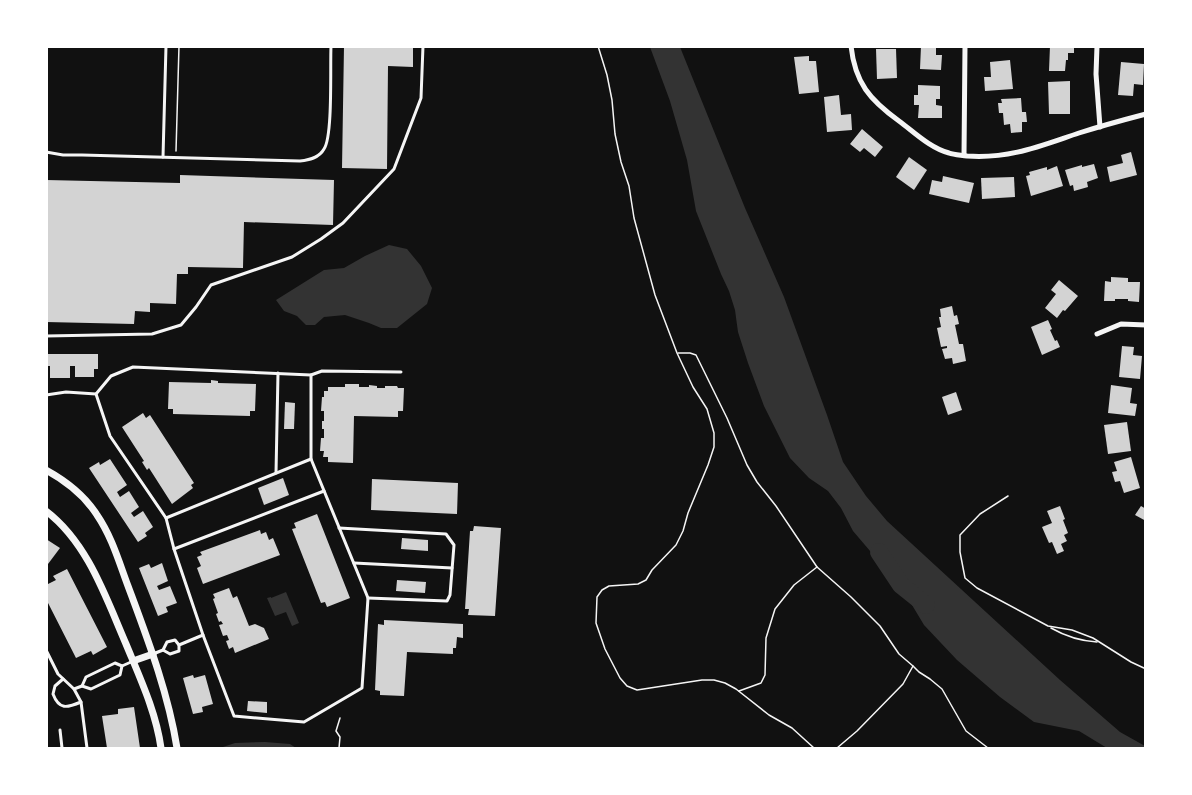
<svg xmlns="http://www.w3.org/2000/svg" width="1192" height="795" font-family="'Source Serif 4',serif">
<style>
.water{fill:#333}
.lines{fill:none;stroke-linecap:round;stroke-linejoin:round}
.river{stroke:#333;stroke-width:18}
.building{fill:#d3d3d3}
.path{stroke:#f5f5f5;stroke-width:1.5}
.service{stroke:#f5f5f5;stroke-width:3}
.minor{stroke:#f5f5f5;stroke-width:5}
.tertiary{stroke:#f5f5f5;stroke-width:7}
</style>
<rect width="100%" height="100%" fill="#111"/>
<g class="water">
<path d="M650 47H680L745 208 784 297 827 415 843 462 866 496 887 521 1060 680 1120 732 1145 746V748H1107L1079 731 1034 722 1000 697 957 660 924 625 912 605 906 586 902 580 876 558 853 531 841 508 828 491 809 478 790 458 764 406 748 363 738 332 735 310 729 291 721 274 696 211 687 160 670 101Z"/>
<path d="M389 245 407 249 421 266 432 288 427 304 397 328H381L369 323 345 315 324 317 315 325H306L297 316 284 311 276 300 324 270 344 268 365 256Z"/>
<path d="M286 592 299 623 292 626 286 612 275 616 267 598 271 597V598Z"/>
<path d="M265 742 290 744 296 748H223V747L235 743Z"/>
</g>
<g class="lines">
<path class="river" d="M879 552 901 585 926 605"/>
</g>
<g class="building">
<path d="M344 46H413V67L388 66 387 169 342 168Z"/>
<path d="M921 46H936V55H942L941 70 920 69Z"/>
<path d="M1050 46H1074V53H1068V60H1066L1065 71H1049Z"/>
<path d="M876 49H896L897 78 877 79Z"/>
<path d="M809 56V61H816L819 92 799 94 794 57Z"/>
<path d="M1010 60 1013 89 985 91 984 77H991L990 62Z"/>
<path d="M1121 62 1144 64 1143 85 1134 84 1133 96 1118 95Z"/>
<path d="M1070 81V114H1049L1048 82Z"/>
<path d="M918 85 940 86V99H936V105L942 106V118H918L919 105H914V95H918Z"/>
<path d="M839 95 841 115 851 114 852 130 827 132 824 97Z"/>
<path d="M1021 98 1022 112H1026L1027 122H1022V132L1011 133 1010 124 1004 125 1003 113H999L998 103H1002L1001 99Z"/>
<path d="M862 129 883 147 875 157 864 148 860 152 850 144Z"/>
<path d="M1131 152 1137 175 1110 182 1107 167 1123 163 1121 155Z"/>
<path d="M909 157 927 170 914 190 896 177Z"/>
<path d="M1094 164 1098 178 1087 182 1088 187 1074 191 1073 185 1070 186 1065 170 1082 165V167Z"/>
<path d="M1057 166 1063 186 1031 196 1026 176 1030 175 1029 172 1047 167V170Z"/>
<path d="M180 175 334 180 333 225 244 222 243 268 188 267V274H177L176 304 150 303V312L135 311 134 324 46 322V180L180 183Z"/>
<path d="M943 176 974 183 969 203 929 194 932 180 942 182Z"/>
<path d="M1014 177 1015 197 982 199 981 178Z"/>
<path d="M1111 277 1128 278V282H1140L1139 302 1128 301V299H1115V301H1104L1105 281 1111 282Z"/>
<path d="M1059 280 1078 296 1065 311 1063 310 1057 318 1045 308 1056 294 1051 290Z"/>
<path d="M952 306 954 316 957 315 959 324 955 325 959 344H963L966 361 953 364 952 358 945 359 942 349 947 348V346L941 347 937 328 941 327 939 317H941L940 309Z"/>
<path d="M1048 320 1052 329 1050 330 1055 341 1057 340 1060 347 1042 355 1031 327Z"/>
<path d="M1122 346 1134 347 1133 355 1142 356 1140 379 1119 377Z"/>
<path d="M47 354H98V369H94V377H75V366H70V378H50V366H47Z"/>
<path d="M211 380 218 381V383L256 384 255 411H250V416L173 414V409H168L169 382 211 383Z"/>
<path d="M345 384H359V387H369V385L377 386V388H385V386H397L398 388H404L403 411H398V417L354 416 353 463 328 462V457H323L324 451H320L321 438H324V429H322V421H324V411H321L322 397H324V391H328V387H345Z"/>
<path d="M1111 385 1132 388 1130 403 1137 404 1135 416 1108 413Z"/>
<path d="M956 392 962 410 948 415 942 397Z"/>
<path d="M285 402 295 403 294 429H284Z"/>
<path d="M143 413 146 418 150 415 194 483 191 485 193 488 172 504 149 468 147 470 142 462 144 461 122 427Z"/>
<path d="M1127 422 1131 451 1108 454 1104 425Z"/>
<path d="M1131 457 1140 488 1124 493 1120 481 1115 482 1112 472 1117 471 1114 462Z"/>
<path d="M110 459 127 485 117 492 120 497 129 491 139 507 131 513 134 517 143 511 153 527 145 533 147 536 138 542 89 468 99 462 100 465Z"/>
<path d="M283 478 289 495 264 505 258 488Z"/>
<path d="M372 479 458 483 457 514 371 510Z"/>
<path d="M1060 506 1065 519 1063 520 1068 533 1064 535 1067 541 1061 544 1064 551 1057 554 1052 542 1049 543 1042 527 1052 523 1047 511Z"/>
<path d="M1141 506 1146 509V521L1135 515Z"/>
<path d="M317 514 350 598 327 607 325 602 321 603 292 529 296 528 294 523Z"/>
<path d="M474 526 501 528 495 616 468 615 469 609H465L470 531H473Z"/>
<path d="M260 530 261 534 266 532 269 540 273 538 280 555 203 584 197 568 201 566 197 557 202 555 200 552Z"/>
<path d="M402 538 428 540V551L401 549Z"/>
<path d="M46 539 60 548 48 564 46 562Z"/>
<path d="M162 563 168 581 157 586 159 590 170 586 177 603 166 607 168 612 158 616 139 568 149 564 151 568Z"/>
<path d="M67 569 107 647 93 655 91 651 76 658 46 599V585L56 580 53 576Z"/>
<path d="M397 580 426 582 425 593 396 591Z"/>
<path d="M229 588 233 598 237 596 249 626 255 624 264 628 269 639 235 653 233 647 229 649 226 641 229 640 227 635 223 636 219 625 223 624 221 621 219 622 216 614 218 613 213 599 215 598 213 594Z"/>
<path d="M384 620 463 624V638L457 637 456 648H453V654L407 652 404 696 380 695V691L375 690 378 624 384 625Z"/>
<path d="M193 675 194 678 205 675 213 704 202 707 203 712 193 714 183 678Z"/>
<path d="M248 701 267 702V713L247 711Z"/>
<path d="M134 707 140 748H107L102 716 118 714V709Z"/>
</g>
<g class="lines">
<g class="path">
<path d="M598 46 607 75 612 100 615 134 621 162 629 186 634 218 655 295 677 353 693 387 707 409 714 433V447L708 465 688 513 683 531 676 545 652 570 646 580 638 584 609 586 602 590 597 597 596 623 605 649 620 678 627 686 637 690 702 680H714L725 683 736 689 769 715 792 728 814 748"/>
<path d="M176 151 179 46"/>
<path d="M678 353H690L696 355 727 418 747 465 757 482 776 506 817 567 794 585 775 609 766 638 765 675 761 683 739 691"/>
<path d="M1008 496 980 514 960 535V552L965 578 977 588 1048 626 1072 630 1093 638 1131 662 1146 669"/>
<path d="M817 567 851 597 880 626 899 654 913 666 903 684 857 731 837 748"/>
<path d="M1051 628C1065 636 1081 641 1097 642"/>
<path d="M913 666 919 672 930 679 942 689 966 731 988 748"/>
<path d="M339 748 340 737 336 731 340 718"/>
</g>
<g class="service">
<path d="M46 152 63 155H82L300 161C309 160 319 158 324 149 333 136 330 66 331 46"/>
<path d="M163 157 166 46"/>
<path d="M46 336 152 334 181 325 196 307 211 285 292 257 321 239 343 223 394 169 421 98 423 46"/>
<path d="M311 375 322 371 401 372"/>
<path d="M96 394 111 376 133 367 311 375V459L368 598 362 688 304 722 234 716 203 635"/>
<path d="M46 395 66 392 96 394 110 436 166 518 174 549 203 635 179 645V651L170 654 163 650"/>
<path d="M276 473 278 373"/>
<path d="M166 518 311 459"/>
<path d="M339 528 446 534 454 545 450 595 447 601 368 598"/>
<path d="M174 549 324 491"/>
<path d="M354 563 452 568"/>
<path d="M46 650 58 674 74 689 82 686 91 689 120 675 122 666"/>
<path d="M153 654 163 650 167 642 175 640 179 645"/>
<path d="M63 679 55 686 53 694C59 710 67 708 81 702"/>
<path d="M82 686 86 677 115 663 122 666 131 662"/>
<path d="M74 689 81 702 87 748"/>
<path d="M60 730 62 748"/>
</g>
<g class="minor">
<path d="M851 46C855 83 870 100 899 121 914 132 930 148 949 153 954 155 961 155 967 156 1010 159 1040 146 1079 133 1101 126 1123 120 1146 114"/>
<path d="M1097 46 1096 74 1100 127"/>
<path d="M964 155 965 46"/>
<path d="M1097 334 1121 324 1146 325"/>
</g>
<g class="tertiary">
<path d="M46 470C66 481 85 496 97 515 112 537 119 562 128 586 148 640 168 692 177 748"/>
<path d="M46 511C88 543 106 598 126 644 140 678 156 712 161 748"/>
<path d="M133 661 153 654"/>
</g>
</g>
<rect width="1192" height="795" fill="none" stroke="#ffffff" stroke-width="96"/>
</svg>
